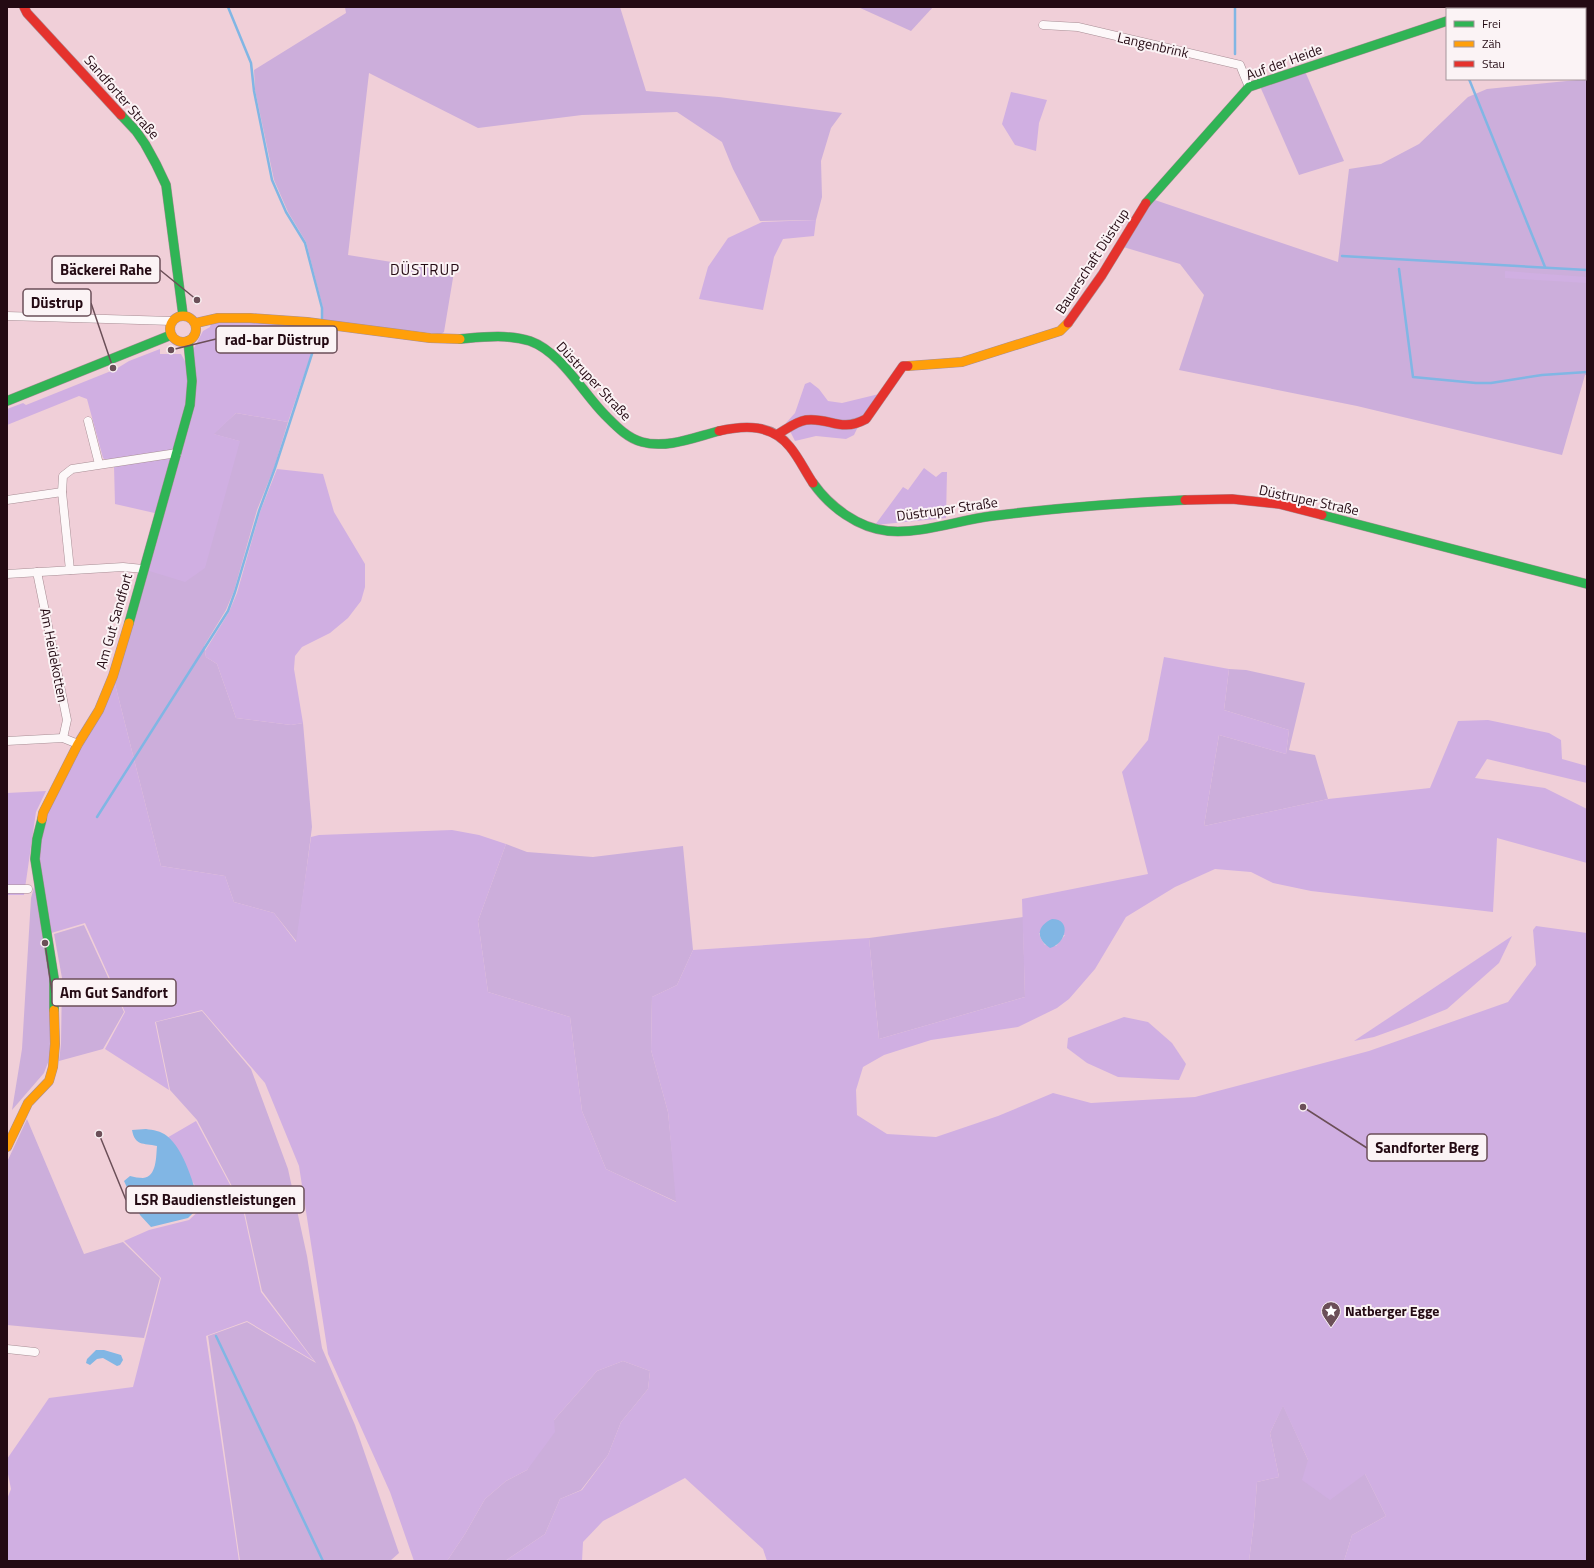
<svg xmlns="http://www.w3.org/2000/svg" width="1594" height="1568" font-family="'Titillium Web',sans-serif">
<style>
.green{fill:#ccaedb}
.forest{fill:#d0afe2;fill-rule:evenodd}
.water{fill:#81b6e4}
.lines{fill:none;stroke-linecap:round;stroke-linejoin:round}
.stream{stroke:#81b6e4;stroke-width:2.5}
.street-casing{stroke:#a88e95;stroke-width:9}
.fast-casing{stroke:#a88e95;stroke-width:10}
.slow-casing{stroke:#a88e95;stroke-width:10}
.jam-casing{stroke:#a88e95;stroke-width:10}
.street{stroke:#fdf8f9;stroke-width:8}
.fast{stroke:#30b455;stroke-width:9}
.slow{stroke:#ff9f0a;stroke-width:9}
.jam{stroke:#e5322d;stroke-width:9}
.labels{text-anchor:middle;stroke-width:4;stroke-linejoin:round;paint-order:stroke}
.street-label{font-size:14px;fill:#240a13;stroke:#fbf3f5}
.poi-label{font-size:14px;font-weight:bold;fill:#240a13;stroke:#fbf3f5;text-anchor:start}
.neighbourhood-label{font-size:15px;letter-spacing:1px;fill:#240a13;stroke:#fbf3f5}
.leader{fill:none;stroke:#6b4f58;stroke-width:1.5}
.callout-dot{fill:#6b4f58;stroke:#fbf3f5;stroke-width:1.5}
.callout{fill:#fbf3f5;stroke:#6b4f58;stroke-width:1.5}
.callout-label{font-size:15px;text-anchor:middle;font-weight:bold;fill:#240a13}
</style>
<rect width="100%" height="100%" fill="#f0cfd8"/>
<g class="green">
<path d="M345 7H620L646 91 719 97 842 113 831 128 821 161 822 197 816 220 760 221 733 169 722 142 677 112 582 115 478 128 369 73 348 255 454 272 444 332 441 334 323 321V308L306 242 288 212 274 180 255 90 254 70 346 13Z"/>
<path d="M858 7H933L911 31Z"/>
<path d="M1304 69 1344 161 1299 175 1259 84Z"/>
<path d="M1587 79V375H1585L1562 455 1357 406 1179 370 1204 295 1180 264 1120 246 1149 198 1338 262 1349 169 1381 164 1419 144 1468 97 1487 89Z"/>
<path d="M236 413 288 422 274 468 257 510 234 591 226 610 204 646 206 657 217 664 236 718 291 725 303 723 312 827 297 942 274 913 234 902 225 876 161 866 113 676 143 569 239 441 213 434Z"/>
<path d="M1229 669 1246 670 1305 683 1289 750 1315 755 1328 799 1204 826 1219 735 1286 754 1289 730 1224 710Z"/>
<path d="M506 844 527 852 593 857 683 846 693 950 677 985 652 997 651 1050 668 1112 677 1202 606 1169 582 1111 570 1017 488 992 478 921Z"/>
<path d="M35 884 50 979 52 1044 49 1060 44 1073 12 1110 22 1049 31 898Z"/>
<path d="M1023 917 1025 997 879 1039 869 938Z"/>
<path d="M84 925 124 1012 103 1049 59 1061 61 1044 62 978 54 934Z"/>
<path d="M202 1011 251 1069 288 1169 307 1256 322 1348 355 1425 399 1553 390 1561H240L208 1336 247 1322 316 1363 262 1291 244 1209 197 1120 170 1090 156 1022Z"/>
<path d="M27 1119 84 1254 123 1242 160 1278 144 1338 7 1325V1162Z"/>
<path d="M623 1361 650 1371 648 1389 621 1422 608 1455 581 1490 560 1499 545 1534 505 1561H447L465 1534 485 1499 506 1481 527 1470 554 1420 597 1371Z"/>
<path d="M1283 1405 1308 1460 1365 1474 1386 1516 1352 1535 1344 1561H1249L1254 1522 1257 1482 1279 1477 1270 1433Z"/>
</g>
<g class="forest">
<path d="M1011 92 1047 100 1039 123 1036 151 1015 145 1002 124Z"/>
<path d="M816 220 814 236 783 239 774 257 763 310 699 299 708 267 728 238 762 222Z"/>
<path d="M1505 271 1587 277V283L1505 278Z"/>
<path d="M242 321 320 328 288 422 236 413 214 434 240 441 205 568 185 582 143 569 159 514 115 504 114 466 103 458 87 399 79 396 7 425V409L23 403 26 405 116 369 129 361 160 349V354H181L186 363 203 331 210 327 211 323Z"/>
<path d="M810 382 819 389 828 401 842 403 879 394 864 414 854 435 846 439 816 436 795 441 786 423 795 413 805 384Z"/>
<path d="M924 468 936 477 942 472H947L946 518 875 525 903 487 908 490Z"/>
<path d="M277 469 323 474 334 512 365 564V587L361 601 348 618 330 633 302 647 295 656 294 669 303 723 291 725 236 718 217 664 206 657 205 651 229 612 237 593 260 512Z"/>
<path d="M1164 657 1229 669 1224 710 1289 730 1286 754 1219 735 1204 826 1328 799 1430 788 1458 721 1488 720 1549 733 1561 740 1562 759 1587 766V783L1487 759 1475 778 1545 788 1587 809V863L1497 838 1493 912 1311 891 1273 883 1251 872 1215 869 1175 887 1126 917 1095 969 1069 999 1057 1008 1018 1027 931 1040 884 1055 863 1067 856 1090 857 1115 887 1134 936 1137 998 1116 1053 1093 1091 1103 1195 1097 1369 1051 1508 1002 1536 965 1533 930 1536 926 1587 933V1561H1344L1352 1535 1386 1516 1365 1474 1330 1500 1302 1480 1308 1460 1283 1406 1270 1433 1279 1477 1257 1482 1254 1522 1249 1561H767L763 1549 685 1478 603 1521 583 1542 582 1561H505L545 1534 560 1499 582 1490 608 1455 621 1422 648 1389 650 1371 623 1361 597 1371 554 1420 555 1432 527 1470 506 1481 485 1499 465 1534 447 1561H414L390 1492 328 1354 299 1166 265 1083 202 1010 155 1022 169 1090 105 1049 125 1012 85 923 48 934 37 839 43 813 113 676 161 866 225 876 234 902 274 913 296 942 311 837 319 835 452 830 479 835 506 844 478 921 488 992 570 1017 582 1111 606 1169 676 1202 668 1112 651 1050 652 997 677 985 693 950 869 938 879 1039 1025 997 1022 899 1148 874 1122 772 1148 740ZM1039 933 1065 935 1056 946 1045 945 1041 939Z"/>
<path d="M46 791 36 812 24 895H7V793Z"/>
<path d="M1512 936 1499 963 1447 1009 1410 1024 1374 1037 1354 1041Z"/>
<path d="M1124 1017 1148 1022 1172 1043 1186 1064 1179 1080 1118 1077 1087 1063 1067 1048 1068 1038Z"/>
<path d="M196 1121 243 1209 261 1292 314 1361 247 1321 206 1336 239 1561H7V1499L11 1489 7 1469V1459L49 1398 133 1387 161 1278 124 1241 149 1230 189 1220 203 1207 194 1184 165 1139Z"/>
</g>
<g class="water">
<path d="M1052 919C1072 919 1066 944 1050 948 1035 938 1037 926 1052 919Z"/>
<path d="M146 1129C153 1130 161 1131 167 1136 184 1149 194 1185 200 1206L188 1218 151 1227 140 1215 124 1181 130 1176C134 1177 139 1178 143 1178 157 1177 156 1156 157 1146 143 1143 135 1146 132 1130Z"/>
<path d="M96 1350H104L121 1355 123 1360 120 1365 117 1366 103 1358 97 1359 90 1365 86 1363 87 1359Z"/>
</g>
<g class="lines">
<g class="stream">
<path d="M228 7 251 63 254 91 272 180 286 212 305 243 322 308V322"/>
<path d="M1235 7V54"/>
<path d="M1469 79 1545 267"/>
<path d="M1342 256 1587 270"/>
<path d="M1399 269 1413 377 1476 383H1491L1542 375 1587 372"/>
<path d="M97 817 228 611 235 592 259 511 275 468 321 326"/>
<path d="M216 1336 323 1561"/>
</g>
<defs>
<g id="street">
<path d="M1480 9 1486 7"/>
<path d="M1043 25 1078 27 1240 65 1249 87"/>
<path d="M7 316 172 321"/>
<path d="M88 421 99 464"/>
<path d="M7 500 62 492"/>
<path d="M70 570 62 492 63 476 72 469 177 453"/>
<path d="M37 572 67 720 63 738"/>
<path d="M7 574 123 567 143 569"/>
<path d="M7 741 63 738 78 744"/>
<path d="M7 889H28"/>
<path d="M7 1349 35 1352"/>
</g>
<g id="fast">
<path d="M121 115 136 131 145 144 156 164 166 185 183 315"/>
<path d="M1146 203 1249 87 1447 21"/>
<path d="M460 339C483 337 508 334 530 341 561 352 583 393 605 415 616 426 627 438 642 442 667 449 695 437 719 431"/>
<path d="M7 401 171 335"/>
<path d="M813 483C830 507 858 528 888 531 923 534 958 520 992 516 1056 508 1121 503 1185 500"/>
<path d="M1322 515 1587 584"/>
<path d="M129 623 190 405 192 381 188 341"/>
<path d="M42 819 37 839 35 859 54 978V1010"/>
</g>
<g id="slow">
<circle cx="183" cy="329" r="13"/>
<path d="M196 323 218 318H250L307 322 430 338 460 339"/>
<path d="M908 366 962 362 1060 331 1068 323"/>
<path d="M42 819 43 813 78 744 99 710 113 676 129 623"/>
<path d="M7 1147 28 1103 49 1081 53 1067 55 1044 54 1010"/>
</g>
<g id="jam">
<path d="M24 7 27 13 121 115"/>
<path d="M1068 323 1102 275 1146 203"/>
<path d="M719 431C745 425 772 424 790 447 799 458 805 471 813 483"/>
<path d="M778 434C787 429 795 422 806 420 830 417 840 433 866 419L903 366H908"/>
<path d="M1185 500 1232 499 1279 504 1322 515"/>
</g>
</defs>
<use href="#street" class="street-casing"/>
<use href="#fast" class="fast-casing"/>
<use href="#slow" class="slow-casing"/>
<use href="#jam" class="jam-casing"/>
<use href="#street" class="street"/>
<use href="#fast" class="fast"/>
<use href="#slow" class="slow"/>
<use href="#jam" class="jam"/>
</g>
<defs>
<symbol id="sight-pin" viewBox="-11 -11 22 30"><path d="M0 17L-7.5 6A9.5 9.5 0 1 1 7.5 6Z" fill="#6b4f58" stroke="#fbf3f5"/><path d="M0-6L1.8-2.2L6-1.7L2.9 1.2L3.7 5.4L0 3.3L-3.7 5.4L-2.9 1.2L-6-1.7L-1.8-2.2Z" fill="#fff"/></symbol>
</defs>
<g fill-rule="evenodd">
<use href="#sight-pin" x="1320" y="1300" width="22" height="30"/>
</g>
<g class="labels">
<g class="street-label">
<text transform="translate(1153 45) rotate(13)" y="5">Langenbrink</text>
<text transform="translate(1284 62) rotate(-20)" y="5">Auf der Heide</text>
<text transform="translate(122 97) rotate(49)" y="5">Sandforter Straße</text>
<text transform="translate(1092 261) rotate(-57)" y="5">Bauerschaft Düstrup</text>
<text transform="translate(594 381) rotate(47)" y="5">Düstruper Straße</text>
<text transform="translate(1309 500) rotate(12)" y="5">Düstruper Straße</text>
<text transform="translate(947 509) rotate(-8)" y="5">Düstruper Straße</text>
<text transform="translate(114 621) rotate(-74)" y="5">Am Gut Sandfort</text>
<text transform="translate(54 655) rotate(79)" y="5">Am Heidekotten</text>
</g>
<g class="poi-label">
<text x="1345" y="1316">Natberger Egge</text>
</g>
<g class="neighbourhood-label">
<text x="425" y="275">DÜSTRUP</text>
</g>
</g>
<path class="leader" d="M197 300L160 270M113 368L91 303M171 350L216 339M45 943L52 993M1303 1107L1367 1148M99 1134L126 1200"/>
<g class="callout-dot">
<circle cx="197" cy="300" r="4"/>
<circle cx="113" cy="368" r="4"/>
<circle cx="171" cy="350" r="4"/>
<circle cx="45" cy="943" r="4"/>
<circle cx="1303" cy="1107" r="4"/>
<circle cx="99" cy="1134" r="4"/>
</g>
<g class="callout">
<rect x="52" y="256" width="108" height="27" rx="4"/>
<rect x="23" y="289" width="68" height="27" rx="4"/>
<rect x="216" y="326" width="121" height="27" rx="4"/>
<rect x="52" y="979" width="124" height="27" rx="4"/>
<rect x="1367" y="1134" width="120" height="27" rx="4"/>
<rect x="126" y="1186" width="178" height="27" rx="4"/>
</g>
<g class="callout-label">
<text x="106" y="275">Bäckerei Rahe</text>
<text x="57" y="308">Düstrup</text>
<text x="277" y="345">rad-bar Düstrup</text>
<text x="114" y="998">Am Gut Sandfort</text>
<text x="1427" y="1153">Sandforter Berg</text>
<text x="215" y="1205">LSR Baudienstleistungen</text>
</g>
<rect width="1594" height="1568" fill="none" stroke="#240a13" stroke-width="16"/>
<rect x="1446" y="8" width="140" height="72" fill="#fbf3f5" stroke="#a5969b"/>
<rect x="1454" y="21" width="20" height="6" fill="#30b455" stroke="#a5969b"/>
<text x="1482" y="28" font-size="12" fill="#240a13">Frei</text>
<rect x="1454" y="41" width="20" height="6" fill="#ff9f0a" stroke="#a5969b"/>
<text x="1482" y="48" font-size="12" fill="#240a13">Zäh</text>
<rect x="1454" y="61" width="20" height="6" fill="#e5322d" stroke="#a5969b"/>
<text x="1482" y="68" font-size="12" fill="#240a13">Stau</text>
</svg>
